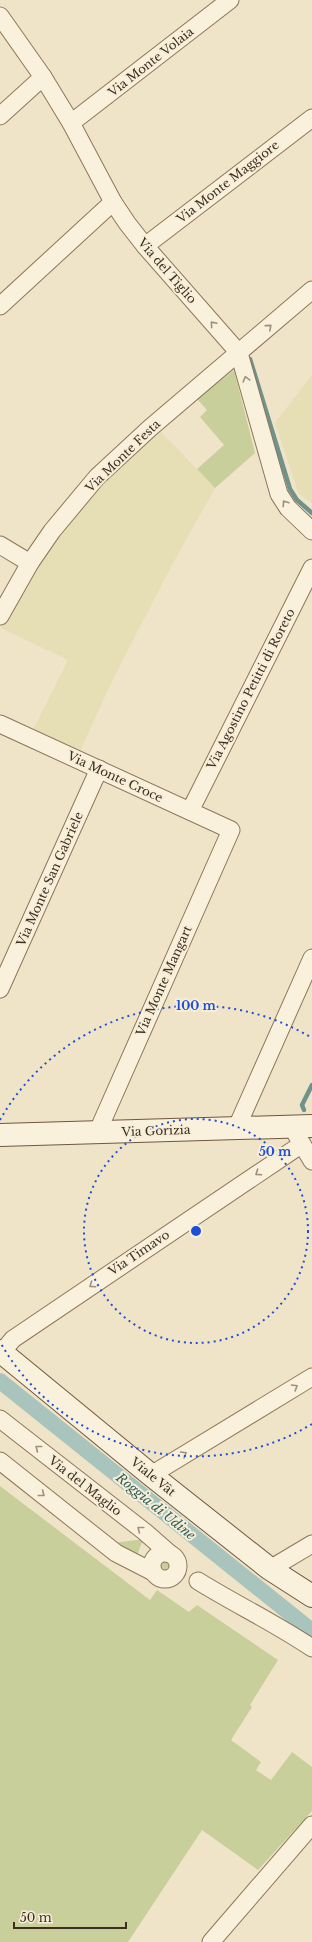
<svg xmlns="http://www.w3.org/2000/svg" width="312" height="1942" font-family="'Libre Baskerville',serif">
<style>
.farmland{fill:#e6deb5}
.green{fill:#c9cf9b}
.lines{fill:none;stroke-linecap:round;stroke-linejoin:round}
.stream{stroke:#6f938a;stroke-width:4.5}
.canal{stroke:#a9c4bc;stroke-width:16}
.street-casing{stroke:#8d765c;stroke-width:19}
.secondary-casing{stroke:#6f573f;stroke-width:24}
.street{stroke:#faf1dc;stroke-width:17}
.secondary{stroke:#faf1dc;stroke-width:22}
.oneway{stroke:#9c907e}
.ring{fill:none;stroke:#1d4ed8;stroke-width:2;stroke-dasharray:2 4}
.labels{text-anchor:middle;stroke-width:4;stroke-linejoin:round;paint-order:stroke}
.street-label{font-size:12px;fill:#3d2e20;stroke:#f7eed8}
.water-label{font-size:13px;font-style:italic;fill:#2f5d5a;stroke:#f7eed8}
.centre{fill:#1d4ed8;stroke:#f7eed8;stroke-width:2}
.ring-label{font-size:12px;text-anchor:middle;font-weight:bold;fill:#1d4ed8;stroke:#f7eed8;stroke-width:4;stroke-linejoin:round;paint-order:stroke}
</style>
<rect width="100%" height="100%" fill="#f0e4c8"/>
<g class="farmland">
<path d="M312 375V503L299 494 275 423Z"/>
<path d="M159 430 215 488 174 561 112 681 80 751 33 730 68 660 1 628 46 552 71 519 104 482Z"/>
</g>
<g class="green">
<path d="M234 370 255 453 215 488 197 469 224 445 200 417 207 410 197 399Z"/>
<path d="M0 1486 150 1600 157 1590 189 1612 197 1605 278 1660 250 1705 252 1707 231 1740 261 1762 256 1770 271 1780 292 1752 312 1767V1811L258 1870 202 1830 128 1942H0Z"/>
<path d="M144 1539 140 1547 137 1557 113 1543Z"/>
<circle cx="165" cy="1567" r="13"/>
</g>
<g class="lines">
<g class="stream">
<path d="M250 359 290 489 297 500 312 513"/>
<path d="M304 1110 302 1105 312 1085"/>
</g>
<path class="canal" d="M0 1381 312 1631"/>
<defs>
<g id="street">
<path d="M0 16 43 77 71 123 113 202 127 223 145 246 239 353 279 494 288 508 312 531"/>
<path d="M0 116 43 77"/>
<path d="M71 123 230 0"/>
<path d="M145 246 312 118"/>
<path d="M0 306 113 202"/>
<path d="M0 545 30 563"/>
<path d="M0 616 30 563 52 531 97 477 150 428 312 290"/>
<path d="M0 724 231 830 97 1133"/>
<path d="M190 811 312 568"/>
<path d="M0 989 99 769"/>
<path d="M236 1129 312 958"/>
<path d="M296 1134 312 1161"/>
<path d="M2 1352 13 1339 302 1144"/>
<path d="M0 1419 145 1532 170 1554"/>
<path d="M0 1461 116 1553 153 1572"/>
<path d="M151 1475 312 1377"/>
<circle cx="165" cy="1566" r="13"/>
<path d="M270 1569 312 1544"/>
<path d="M198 1581C235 1604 275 1623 312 1648"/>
<path d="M211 1942 312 1825"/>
</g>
<g id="secondary">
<path d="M0 1135 312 1126"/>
<path d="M0 1351 151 1475 270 1569 312 1596"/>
</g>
</defs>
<use href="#street" class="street-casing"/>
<use href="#secondary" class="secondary-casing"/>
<use href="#street" class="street"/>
<use href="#secondary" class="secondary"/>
</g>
<defs><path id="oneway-chevron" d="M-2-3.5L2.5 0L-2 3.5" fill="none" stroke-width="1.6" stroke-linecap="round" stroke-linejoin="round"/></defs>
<g class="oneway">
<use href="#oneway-chevron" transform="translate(213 324) rotate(-131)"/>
<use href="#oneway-chevron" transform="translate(269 327) rotate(-41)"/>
<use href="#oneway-chevron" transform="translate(246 379) rotate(-105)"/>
<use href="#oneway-chevron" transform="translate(285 503) rotate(-124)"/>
<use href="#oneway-chevron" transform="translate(258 1173) rotate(146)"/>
<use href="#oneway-chevron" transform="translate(92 1285) rotate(146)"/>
<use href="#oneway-chevron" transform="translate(295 1387) rotate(-31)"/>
<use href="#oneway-chevron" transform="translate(38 1448) rotate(-142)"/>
<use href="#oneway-chevron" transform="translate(184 1454) rotate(-31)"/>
<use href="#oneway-chevron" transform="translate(42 1494) rotate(38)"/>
<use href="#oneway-chevron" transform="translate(140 1529) rotate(-142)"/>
</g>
<g class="ring">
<circle cx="196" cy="1231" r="112"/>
<path d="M312 1424A225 225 0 0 1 0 1342M0 1120A225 225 0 0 1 312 1038"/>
</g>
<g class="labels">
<g class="street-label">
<text transform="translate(151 62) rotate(-38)" y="4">Via Monte Volaia</text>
<text transform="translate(228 182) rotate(-38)" y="4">Via Monte Maggiore</text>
<text transform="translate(167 271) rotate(49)" y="4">Via del Tiglio</text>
<text transform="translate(123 456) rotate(-44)" y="4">Via Monte Festa</text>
<text transform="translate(251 689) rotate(-63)" y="4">Via Agostino Petitti di Roreto</text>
<text transform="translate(115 777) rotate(25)" y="4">Via Monte Croce</text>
<text transform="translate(50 879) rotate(-66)" y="4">Via Monte San Gabriele</text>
<text transform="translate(164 981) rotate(-66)" y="4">Via Monte Mangart</text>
<text transform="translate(156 1131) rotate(-2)" y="4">Via Gorizia</text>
<text transform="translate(139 1253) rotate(-34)" y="4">Via Timavo</text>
<text transform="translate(153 1477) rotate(39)" y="4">Viale Vât</text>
<text transform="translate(85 1486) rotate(38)" y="4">Via del Maglio</text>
</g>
<g class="water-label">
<text transform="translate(156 1506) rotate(39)" y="5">Roggia di Udine</text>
</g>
</g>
<circle cx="196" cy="1231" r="6" class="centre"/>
<g class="ring-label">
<text x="196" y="1010">100 m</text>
<text x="275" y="1156">50 m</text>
</g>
<path d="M14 1922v6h112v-6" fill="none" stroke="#3d2e20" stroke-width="2"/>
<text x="20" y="1922" font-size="12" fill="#3d2e20" stroke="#f7eed8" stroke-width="3" paint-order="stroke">50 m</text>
</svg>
